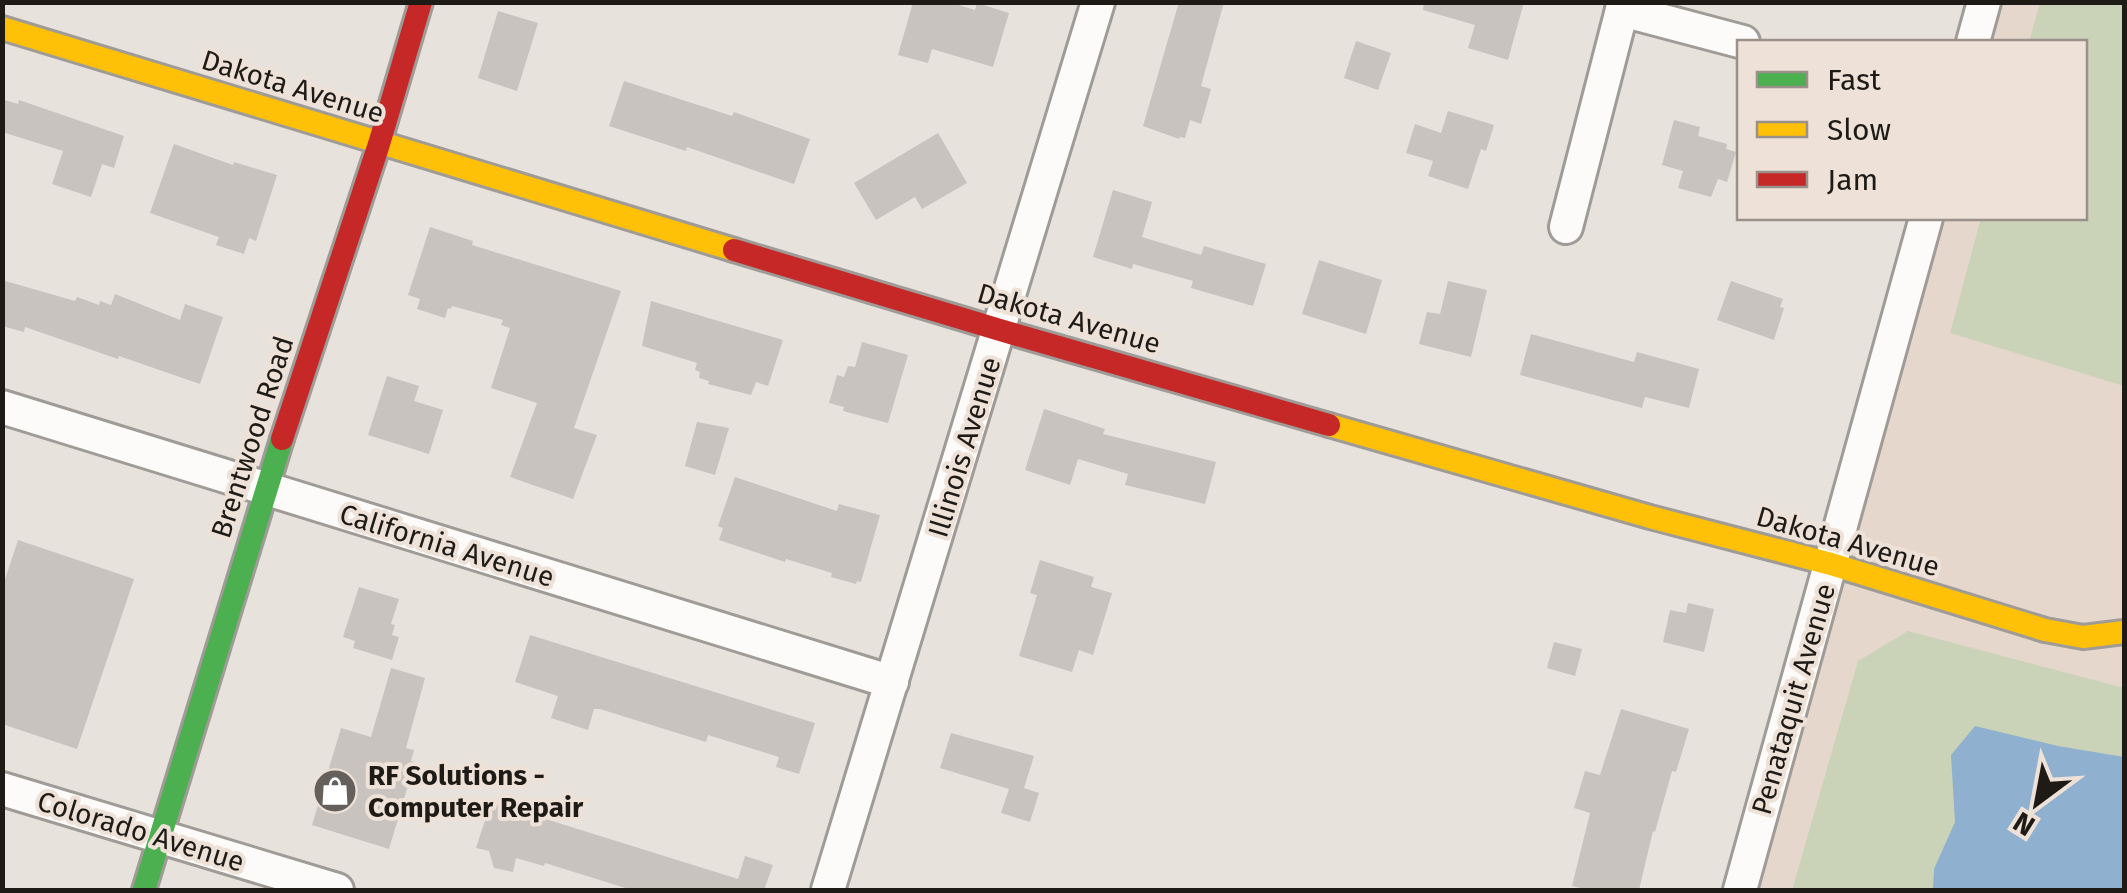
<svg xmlns="http://www.w3.org/2000/svg" width="2127" height="893" font-family="'Fira Sans',sans-serif">
<style>
.commercial{fill:#e6d7cd}
.green{fill:#cad3b8}
.water{fill:#90b0cf}
.building{fill:#c8c3bf}
.lines{fill:none;stroke-linecap:round;stroke-linejoin:round}
.street-casing{stroke:#9f9b97;stroke-width:38}
.fast-casing{stroke:#9f9b97;stroke-width:28}
.slow-casing{stroke:#9f9b97;stroke-width:28}
.jam-casing{stroke:#9f9b97;stroke-width:28}
.street{stroke:#fcfbfa;stroke-width:32}
.fast{stroke:#4caf50;stroke-width:22}
.slow{stroke:#ffc107;stroke-width:22}
.jam{stroke:#c62828;stroke-width:22}
.labels{text-anchor:middle;stroke-width:8;stroke-linejoin:round;paint-order:stroke}
.street-label{font-size:28px;fill:#1e1a16;stroke:#ede1d8}
.poi-label{font-size:28px;font-weight:bold;fill:#1e1a16;stroke:#ede1d8;text-anchor:start}
</style>
<rect width="100%" height="100%" fill="#e8e2dd"/>
<path class="commercial" d="M1984 3H2124V890H1740L1926 218H2084V42H1973Z"/>
<g class="green">
<path d="M2040 3H2124V386L1950 333 1981 218H2084V42H2029Z"/>
<path d="M1908 631 2124 688V890H1792L1858 661Z"/>
</g>
<path class="water" d="M1975 726 2058 746 2124 757V890H1933L1934 869 1955 822 1951 755Z"/>
<g class="building">
<path d="M913 2H949L975 10 977 3 1009 13 993 67 932 49 928 63 898 55Z"/>
<path d="M1179 2H1224L1201 86 1211 89 1201 124 1190 120 1185 138 1180 137 1179 139 1143 126Z"/>
<path d="M1424 2H1524L1508 60 1468 48 1475 25 1423 10Z"/>
<path d="M498 11 538 23 517 91 478 78Z"/>
<path d="M1356 41 1391 53 1378 90 1344 78Z"/>
<path d="M624 81 732 116 734 112 810 139 794 184 687 147 686 151 609 126Z"/>
<path d="M2 99 18 104 19 100 124 136 114 168 102 164 91 197 52 184 63 151 2 132Z"/>
<path d="M1448 111 1494 125 1486 151 1481 149 1468 189 1428 176 1433 161 1406 153 1415 124 1441 133Z"/>
<path d="M1674 120 1700 127 1698 136 1727 144 1726 149 1736 152 1727 182 1718 179 1711 197 1678 188 1683 171 1662 165Z"/>
<path d="M938 133 967 183 922 209 915 197 876 220 854 183Z"/>
<path d="M174 144 233 165 234 162 277 175 256 241 249 238 244 254 216 245 219 237 150 213Z"/>
<path d="M1113 190 1152 202 1142 237 1201 255 1204 246 1266 264 1253 306 1191 288 1193 281 1133 264 1132 269 1093 257Z"/>
<path d="M430 227 473 241 472 245 621 291 574 428 597 435 573 499 510 477 537 403 491 388 510 328 501 325 503 320 452 306 451 309 448 308 445 318 417 309 420 299 408 295Z"/>
<path d="M1319 260 1382 280 1366 334 1302 314Z"/>
<path d="M2 280 75 301 77 297 99 305 100 301 111 305 115 294 180 320 185 304 223 317 200 384 119 356 118 359 25 327 24 332 2 326Z"/>
<path d="M1448 281 1487 290 1471 357 1419 344 1427 312 1440 314Z"/>
<path d="M1731 281 1783 299 1780 307 1784 308 1774 340 1717 320Z"/>
<path d="M651 301 783 340 768 386 756 382 751 395 708 384 709 381 699 378 700 372 695 370 697 363 642 346Z"/>
<path d="M1531 334 1634 362 1637 352 1699 369 1689 408 1645 397 1642 408 1520 375Z"/>
<path d="M862 342 908 355 888 423 843 411 844 407 829 403 837 375 844 377 848 366 855 367Z"/>
<path d="M387 376 419 386 414 401 443 410 429 454 368 435Z"/>
<path d="M1044 409 1105 429 1103 434 1216 462 1205 504 1125 485 1128 474 1078 459 1070 485 1025 470Z"/>
<path d="M697 422 729 428 715 475 685 466Z"/>
<path d="M735 477 837 511 839 504 880 515 861 582 857 581 856 584 831 577 832 573 786 559 785 562 719 540 723 528 718 526Z"/>
<path d="M18 540 134 579 77 749 2 724V588Z"/>
<path d="M1040 560 1094 577 1091 587 1112 593 1093 655 1079 650 1072 672 1019 656 1037 595 1030 593Z"/>
<path d="M359 587 399 599 391 624 395 625 392 635 399 637 392 660 353 648 355 641 343 637Z"/>
<path d="M1688 603 1714 609 1704 652 1663 642 1670 610 1686 613Z"/>
<path d="M530 635 815 723 799 774 776 767 779 757 708 735 706 742 600 709H594L588 730 551 718 558 696 515 682Z"/>
<path d="M1554 642 1582 649 1575 676 1547 668Z"/>
<path d="M391 668 425 678 406 748 414 750 411 761 415 762 389 849 312 825 341 728 371 737Z"/>
<path d="M1621 709 1689 729 1676 772 1672 771 1655 832 1653 831 1639 890H1590L1572 886 1590 813 1574 808 1585 771 1600 775Z"/>
<path d="M951 733 1034 756 1024 788 1039 793 1030 822 1001 813 1009 789 940 768Z"/>
<path d="M491 802 738 879 745 856 773 865 764 890H632L545 863 544 866 516 858 513 872 494 868 489 851 476 848Z"/>
</g>
<g class="lines">
<defs>
<g id="street">
<path d="M1622 10 1743 42"/>
<path d="M1973 42 1984 2"/>
<path d="M1566 227 1624 2"/>
<path d="M2 407 892 682"/>
<path d="M2 789 337 890"/>
<path d="M828 890 1098 2"/>
<path d="M1740 890 1926 218"/>
</g>
<path id="fast" d="M144 890 282 439"/>
<g id="slow">
<path d="M2 28 734 250"/>
<path d="M1329 425 1650 517 1831 564 2045 630 2083 637 2124 632"/>
</g>
<g id="jam">
<path d="M734 250 1000 330 1329 425"/>
<path d="M282 439 379 144 421 2"/>
</g>
</defs>
<use href="#street" class="street-casing"/>
<use href="#fast" class="fast-casing"/>
<use href="#slow" class="slow-casing"/>
<use href="#jam" class="jam-casing"/>
<use href="#street" class="street"/>
<use href="#fast" class="fast"/>
<use href="#slow" class="slow"/>
<use href="#jam" class="jam"/>
</g>
<defs>
<symbol id="shop-disc" viewBox="-11 -11 22 22"><circle r="9.5" fill="#65605c" stroke="#ede1d8"/><path d="M-5-2.5h2.3a2.7 3.5 0 0 1 5.4 0H5L5.5 6h-11ZM-1.5-2.5h3a1.5 2.3 0 0 0-3 0Z" fill="#fff"/></symbol>
</defs>
<g fill-rule="evenodd">
<use href="#shop-disc" x="310" y="766" width="50" height="50"/>
</g>
<g class="labels">
<g class="street-label">
<text transform="translate(293 86) rotate(17)" y="10">Dakota Avenue</text>
<text transform="translate(1069 318) rotate(16)" y="10">Dakota Avenue</text>
<text transform="translate(252 437) rotate(-72)" y="10">Brentwood Road</text>
<text transform="translate(964 447) rotate(-73)" y="10">Illinois Avenue</text>
<text transform="translate(1848 541) rotate(16)" y="10">Dakota Avenue</text>
<text transform="translate(447 545) rotate(17)" y="10">California Avenue</text>
<text transform="translate(1793 699) rotate(-74)" y="10">Penataquit Avenue</text>
<text transform="translate(141 831) rotate(17)" y="10">Colorado Avenue</text>
</g>
<g class="poi-label">
<text x="368" y="785">RF Solutions -<tspan x="368" dy="32">Computer Repair</tspan></text>
</g>
</g>
<rect width="2127" height="893" fill="none" stroke="#1e1a16" stroke-width="10"/>
<rect x="1737" y="40" width="350" height="180" fill="#ede1d8" stroke="#9a918a" stroke-width="2.5"/>
<rect x="1757" y="72" width="50" height="15" fill="#4caf50" stroke="#9a918a" stroke-width="2.5"/>
<text x="1827" y="90" font-size="30" fill="#1e1a16">Fast</text>
<rect x="1757" y="122" width="50" height="15" fill="#ffc107" stroke="#9a918a" stroke-width="2.5"/>
<text x="1827" y="140" font-size="30" fill="#1e1a16">Slow</text>
<rect x="1757" y="172" width="50" height="15" fill="#c62828" stroke="#9a918a" stroke-width="2.5"/>
<text x="1827" y="190" font-size="30" fill="#1e1a16">Jam</text>
<g transform="translate(2037 803) rotate(212)" stroke="#ede1d8" stroke-width="8" paint-order="stroke">
<path d="M0-8L18 38L0 25L-18 38Z" fill="#1e1a16"/>
<text y="-15" font-size="28" font-weight="bold" text-anchor="middle" fill="#1e1a16">N</text>
</g>
</svg>
